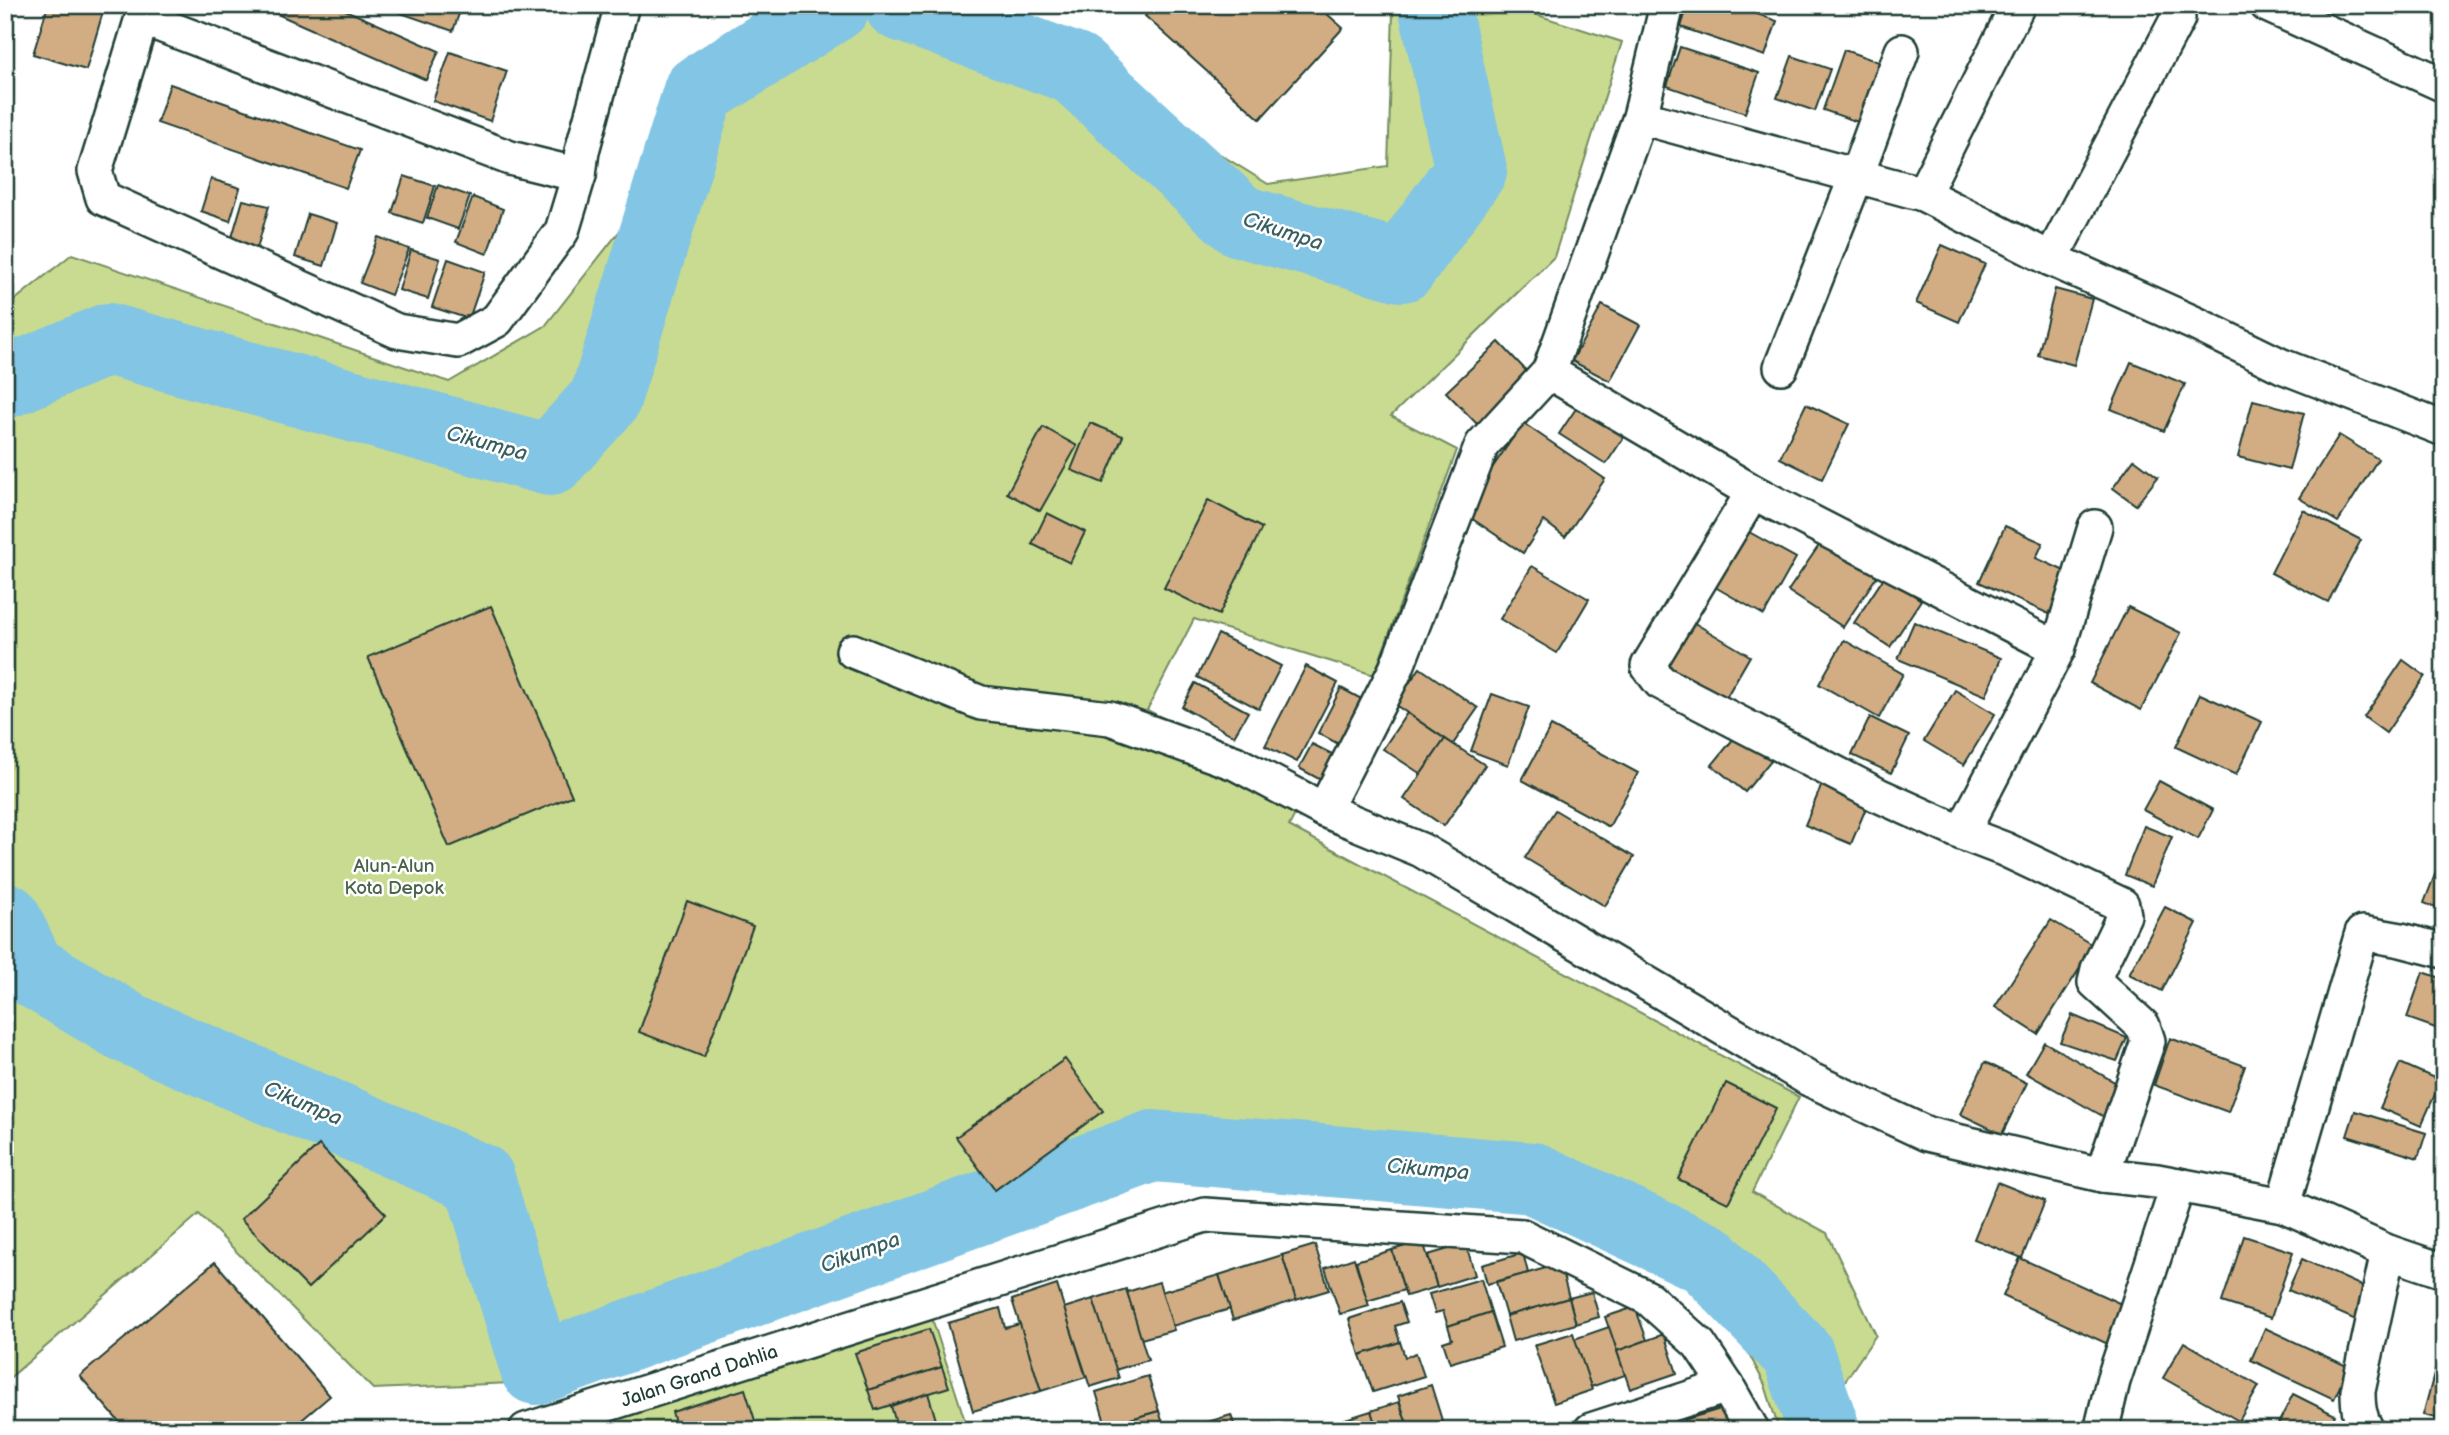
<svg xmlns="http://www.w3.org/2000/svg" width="2449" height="1435" font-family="'Balsamiq Sans',sans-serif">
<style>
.green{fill:#c8db90;stroke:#748c62;stroke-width:2}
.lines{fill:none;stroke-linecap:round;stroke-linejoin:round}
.river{stroke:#83c5e4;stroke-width:72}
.building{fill:#d2ad84;stroke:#1f3d34;stroke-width:2}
.minor-casing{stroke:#1f3d34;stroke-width:38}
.minor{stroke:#fff;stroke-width:33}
.labels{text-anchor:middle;stroke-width:5;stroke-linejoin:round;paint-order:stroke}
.park-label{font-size:19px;fill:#49644b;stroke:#fff}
.street-label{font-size:19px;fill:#1f3d34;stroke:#fff}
.water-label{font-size:21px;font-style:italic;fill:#385f60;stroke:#fff}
</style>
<rect width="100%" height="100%" fill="#fff"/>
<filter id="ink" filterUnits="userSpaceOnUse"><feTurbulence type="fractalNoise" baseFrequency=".0143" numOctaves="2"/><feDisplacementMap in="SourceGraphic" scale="14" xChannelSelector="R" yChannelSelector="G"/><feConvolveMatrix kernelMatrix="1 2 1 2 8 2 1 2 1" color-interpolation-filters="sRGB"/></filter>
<g filter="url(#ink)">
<g class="green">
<path d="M805 5H980L1268 184 1388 166 1393 12 1386 5H1506L1622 42 1554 257 1391 416 1457 450 1374 675 1194 619 1147 710 1307 791 1289 826 1799 1097 1752 1192 1827 1233 1876 1335 1833 1399 1845 1430H1779L1765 1385 1704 1266 1530 1184 1151 1155 901 1227 851 1268 534 1382 373 1389 199 1214 5 1382V308L72 254 449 382 545 326 725 97Z"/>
<path d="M929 1309 968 1430H556Z"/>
</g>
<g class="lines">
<g class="river">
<path d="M900 5 1075 69 1240 221 1402 266 1471 170 1434 5"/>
<path d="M5 383 108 339 550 460 605 399 699 91 835 5"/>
<path d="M5 918 29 969 128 1028 479 1179 536 1369 1153 1146 1533 1178 1707 1259 1798 1354 1824 1430"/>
</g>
</g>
<g class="building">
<path d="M48 5H105L86 70 33 54Z"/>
<path d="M257 5H334L439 51 426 80Z"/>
<path d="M387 5H462L453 31 386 8Z"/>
<path d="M1155 5H1317L1343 28 1260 119 1145 16Z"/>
<path d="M1688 5H1732L1777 21 1765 56 1681 27Z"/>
<path d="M1680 47 1759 73 1745 113 1667 86Z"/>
<path d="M1844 50 1882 63 1861 123 1823 110Z"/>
<path d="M450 52 507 71 490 121 433 101Z"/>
<path d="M1792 56 1830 69 1815 111 1777 98Z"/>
<path d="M170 84 360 150 346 188 157 123Z"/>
<path d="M404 176 435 186 423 223 392 213Z"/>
<path d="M211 179 240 188 230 221 201 211Z"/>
<path d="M438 185 470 196 458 229 427 218Z"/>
<path d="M473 197 503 209 487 254 456 242Z"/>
<path d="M243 200 269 206 256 252 230 244Z"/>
<path d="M308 214 337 223 324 266 295 257Z"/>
<path d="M378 237 409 249 391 295 360 283Z"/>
<path d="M1942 245 1985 264 1959 322 1916 303Z"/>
<path d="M411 250 440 259 428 299 399 290Z"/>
<path d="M448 259 485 272 469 319 432 307Z"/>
<path d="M2055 289 2092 299 2074 365 2038 355Z"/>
<path d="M1602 305 1640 325 1610 381 1572 361Z"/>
<path d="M1499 342 1533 378 1480 427 1446 392Z"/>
<path d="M2131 362 2185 384 2164 431 2111 409Z"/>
<path d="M2253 400 2304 413 2289 470 2238 457Z"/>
<path d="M1581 401 1628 431 1606 464 1559 434Z"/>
<path d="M1806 404 1849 424 1822 479 1780 458Z"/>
<path d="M1090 423 1123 436 1103 483 1071 470Z"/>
<path d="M1523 423 1605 479 1565 537 1544 521 1523 553 1462 512Z"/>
<path d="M1043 427 1077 446 1040 511 1007 493Z"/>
<path d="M2339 435 2378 459 2338 522 2299 498Z"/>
<path d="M2134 459 2158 477 2136 505 2113 488Z"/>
<path d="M1208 500 1262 528 1219 615 1164 588Z"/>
<path d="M2303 510 2361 540 2328 602 2271 573Z"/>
<path d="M1047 513 1085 532 1070 563 1032 544Z"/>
<path d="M2005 526 2043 543 2036 558 2069 573 2049 614 1979 582Z"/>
<path d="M1740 527 1796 558 1764 615 1708 583Z"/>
<path d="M1824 538 1879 573 1843 627 1788 591Z"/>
<path d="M1532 566 1589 599 1557 653 1500 619Z"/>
<path d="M1885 576 1921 600 1890 647 1854 623Z"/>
<path d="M491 606 572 796 449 847 368 657Z"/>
<path d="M2128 607 2181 633 2141 710 2090 683Z"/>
<path d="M1686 618 1750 656 1724 701 1660 663Z"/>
<path d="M1914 622 2001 658 1986 696 1898 659Z"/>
<path d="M1218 634 1281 666 1259 709 1197 677Z"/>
<path d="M1844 640 1903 674 1879 718 1819 684Z"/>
<path d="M2403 660 2425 676 2386 733 2364 717Z"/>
<path d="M1306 666 1338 683 1297 762 1265 746Z"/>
<path d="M1420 668 1478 708 1453 744 1394 704Z"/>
<path d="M1195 683 1248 712 1234 736 1182 707Z"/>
<path d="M1341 688 1365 701 1342 746 1318 733Z"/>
<path d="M1955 690 1995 714 1964 765 1924 741Z"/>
<path d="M1492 694 1529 707 1508 765 1471 751Z"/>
<path d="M2200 694 2262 722 2236 775 2176 747Z"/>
<path d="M1407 713 1445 739 1421 774 1383 749Z"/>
<path d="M1870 717 1909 736 1891 773 1852 755Z"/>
<path d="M1551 726 1638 773 1609 827 1522 780Z"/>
<path d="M1743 727 1776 754 1745 792 1712 765Z"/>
<path d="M1445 739 1485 765 1444 826 1404 799Z"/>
<path d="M1312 744 1342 759 1328 784 1299 768Z"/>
<path d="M1825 777 1871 796 1851 844 1805 825Z"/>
<path d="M2159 781 2213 810 2198 839 2143 810Z"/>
<path d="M1555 810 1634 857 1605 906 1525 858Z"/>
<path d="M2144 826 2172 837 2152 886 2125 875Z"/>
<path d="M2436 872 2444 875V911L2424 903Z"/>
<path d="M687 901 753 926 704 1057 639 1032Z"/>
<path d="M2165 907 2197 923 2162 991 2129 974Z"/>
<path d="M2051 920 2094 946 2038 1034 1995 1007Z"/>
<path d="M2423 972 2444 979V1031L2407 1018Z"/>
<path d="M2072 1015 2127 1038 2117 1061 2060 1042Z"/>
<path d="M2170 1038 2245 1066 2228 1112 2154 1085Z"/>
<path d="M2044 1042 2125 1088 2108 1119 2026 1073Z"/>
<path d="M1065 1059 1103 1111 995 1190 956 1137Z"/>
<path d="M1985 1062 2027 1083 2002 1134 1960 1114Z"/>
<path d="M2400 1063 2441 1081 2421 1126 2380 1108Z"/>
<path d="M1726 1083 1776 1108 1728 1203 1678 1179Z"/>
<path d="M2355 1111 2426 1133 2418 1158 2347 1136Z"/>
<path d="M319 1145 386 1214 308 1288 241 1219Z"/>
<path d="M1997 1182 2045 1201 2022 1258 1974 1239Z"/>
<path d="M2244 1236 2293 1252 2271 1318 2222 1302Z"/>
<path d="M1423 1241 1437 1287 1406 1296 1392 1250Z"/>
<path d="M1466 1244 1475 1275 1437 1287 1428 1255Z"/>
<path d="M1315 1245 1329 1290 1296 1300 1282 1255Z"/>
<path d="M1392 1250 1404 1290 1367 1301 1356 1261Z"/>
<path d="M1523 1253 1528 1273 1487 1284 1482 1265Z"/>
<path d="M1282 1255 1296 1300 1233 1320 1219 1275Z"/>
<path d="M1354 1258 1369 1306 1340 1314 1325 1268Z"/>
<path d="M2020 1258 2128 1307 2110 1345 2003 1296Z"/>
<path d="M2302 1259 2371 1290 2358 1321 2288 1290Z"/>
<path d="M215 1262 330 1396 290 1430H126L80 1376Z"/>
<path d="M1560 1264 1569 1298 1506 1316 1496 1282Z"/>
<path d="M1219 1275 1230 1309 1172 1326 1161 1292Z"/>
<path d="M1481 1279 1491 1312 1448 1326 1443 1311 1435 1313 1429 1294Z"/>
<path d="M1159 1282 1174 1330 1141 1339 1127 1292Z"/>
<path d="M1057 1285 1086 1377 1041 1391 1012 1300Z"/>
<path d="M1126 1289 1148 1360 1115 1370 1093 1299Z"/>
<path d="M1592 1292 1599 1317 1576 1324 1569 1298Z"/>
<path d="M1569 1298 1576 1324 1513 1341 1506 1316Z"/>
<path d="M1093 1299 1119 1378 1090 1387 1064 1308Z"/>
<path d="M1400 1302 1407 1322 1395 1326 1400 1342 1360 1355 1349 1319Z"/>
<path d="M1635 1307 1647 1340 1617 1351 1605 1317Z"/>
<path d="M1000 1308 1005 1328 1020 1324 1041 1391 973 1411 948 1323Z"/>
<path d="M1491 1312 1502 1347 1450 1363 1443 1342 1452 1339 1448 1326Z"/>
<path d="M1609 1327 1625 1375 1591 1387 1574 1339Z"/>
<path d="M2265 1328 2349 1367 2334 1399 2251 1360Z"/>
<path d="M929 1329 942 1367 868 1390 855 1353Z"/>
<path d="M1573 1333 1592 1390 1554 1403 1534 1345Z"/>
<path d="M1664 1334 1677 1373 1630 1389 1617 1351Z"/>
<path d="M1400 1342 1405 1357 1416 1353 1424 1376 1373 1392 1360 1355Z"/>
<path d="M2184 1342 2259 1386 2239 1421 2163 1378Z"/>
<path d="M942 1367 949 1387 875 1410 868 1390Z"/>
<path d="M2436 1367 2444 1369V1420L2423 1415Z"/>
<path d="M1148 1376 1159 1411 1106 1426 1096 1392Z"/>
<path d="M1431 1385 1445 1430H1409L1398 1396Z"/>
<path d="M745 1389 758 1430H677L672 1412Z"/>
<path d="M928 1393 939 1430H898L891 1406Z"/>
<path d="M2293 1394 2335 1415 2328 1430H2275Z"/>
<path d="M1399 1402 1409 1430H1377L1371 1411Z"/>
<path d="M1727 1407 1735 1430H1687L1684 1420Z"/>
<path d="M1159 1411 1165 1430H1108L1106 1426Z"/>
<path d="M1371 1411 1377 1430H1310Z"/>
<path d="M1231 1415 1236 1430H1181Z"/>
<path d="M1035 1422 1037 1430H1011Z"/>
</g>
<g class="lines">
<defs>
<g id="minor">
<path d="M146 5 95 171 103 198 397 331 458 341 497 320 562 231 579 175 582 151 622 5"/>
<path d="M1667 5 1640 117 1549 372 1482 445 1396 669 1324 810 1421 850 1809 1079 1927 1134 2102 1175 2157 1181 2283 1205 2388 1252 2444 1271"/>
<path d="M2267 5 2444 85"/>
<path d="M142 18 510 158 579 175"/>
<path d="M1640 117 1923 194 2051 259 2196 324 2282 366 2444 429"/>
<path d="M1923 194 2018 5"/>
<path d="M2051 259 2178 18"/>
<path d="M1781 367 1856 177 1902 51"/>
<path d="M1549 372 1753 492 2058 649"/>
<path d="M1753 492 1648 666 1660 682 1878 795 1962 833 2004 849 2122 905 2124 915 2098 969 2095 982 2143 1026 2148 1041 2102 1175"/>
<path d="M853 651 981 703 1110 718 1235 763 1324 810"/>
<path d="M1962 833 2058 649 2095 527"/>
<path d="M2283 1205 2362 933 2401 940 2444 951"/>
<path d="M526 1430 1205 1215 1522 1236 1648 1298 1699 1344 1727 1386 1752 1430"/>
<path d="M1591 1430 1727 1386"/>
<path d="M2104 1430 2103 1423 2113 1381 2178 1185"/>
<path d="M2367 1430C2359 1417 2358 1406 2358 1391L2388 1252"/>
</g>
</defs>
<use href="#minor" class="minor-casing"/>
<use href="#minor" class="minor"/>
</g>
</g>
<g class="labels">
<g class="park-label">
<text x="394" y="872">Alun-Alun<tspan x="394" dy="22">Kota Depok</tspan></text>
</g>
<g class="street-label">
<text transform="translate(699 1375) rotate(-18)" y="7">Jalan Grand Dahlia</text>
</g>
<g class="water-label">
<text transform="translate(1283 231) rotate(18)" y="7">Cikumpa</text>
<text transform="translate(487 443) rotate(15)" y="7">Cikumpa</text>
<text transform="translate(303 1103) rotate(23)" y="7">Cikumpa</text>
<text transform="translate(1428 1169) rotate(5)" y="7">Cikumpa</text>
<text transform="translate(860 1252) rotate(-20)" y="7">Cikumpa</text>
</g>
</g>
<rect width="2449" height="1435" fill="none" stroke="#fff" stroke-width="28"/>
<rect x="14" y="14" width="2421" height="1407" fill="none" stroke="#1f3d34" stroke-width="2.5" filter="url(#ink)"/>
</svg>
